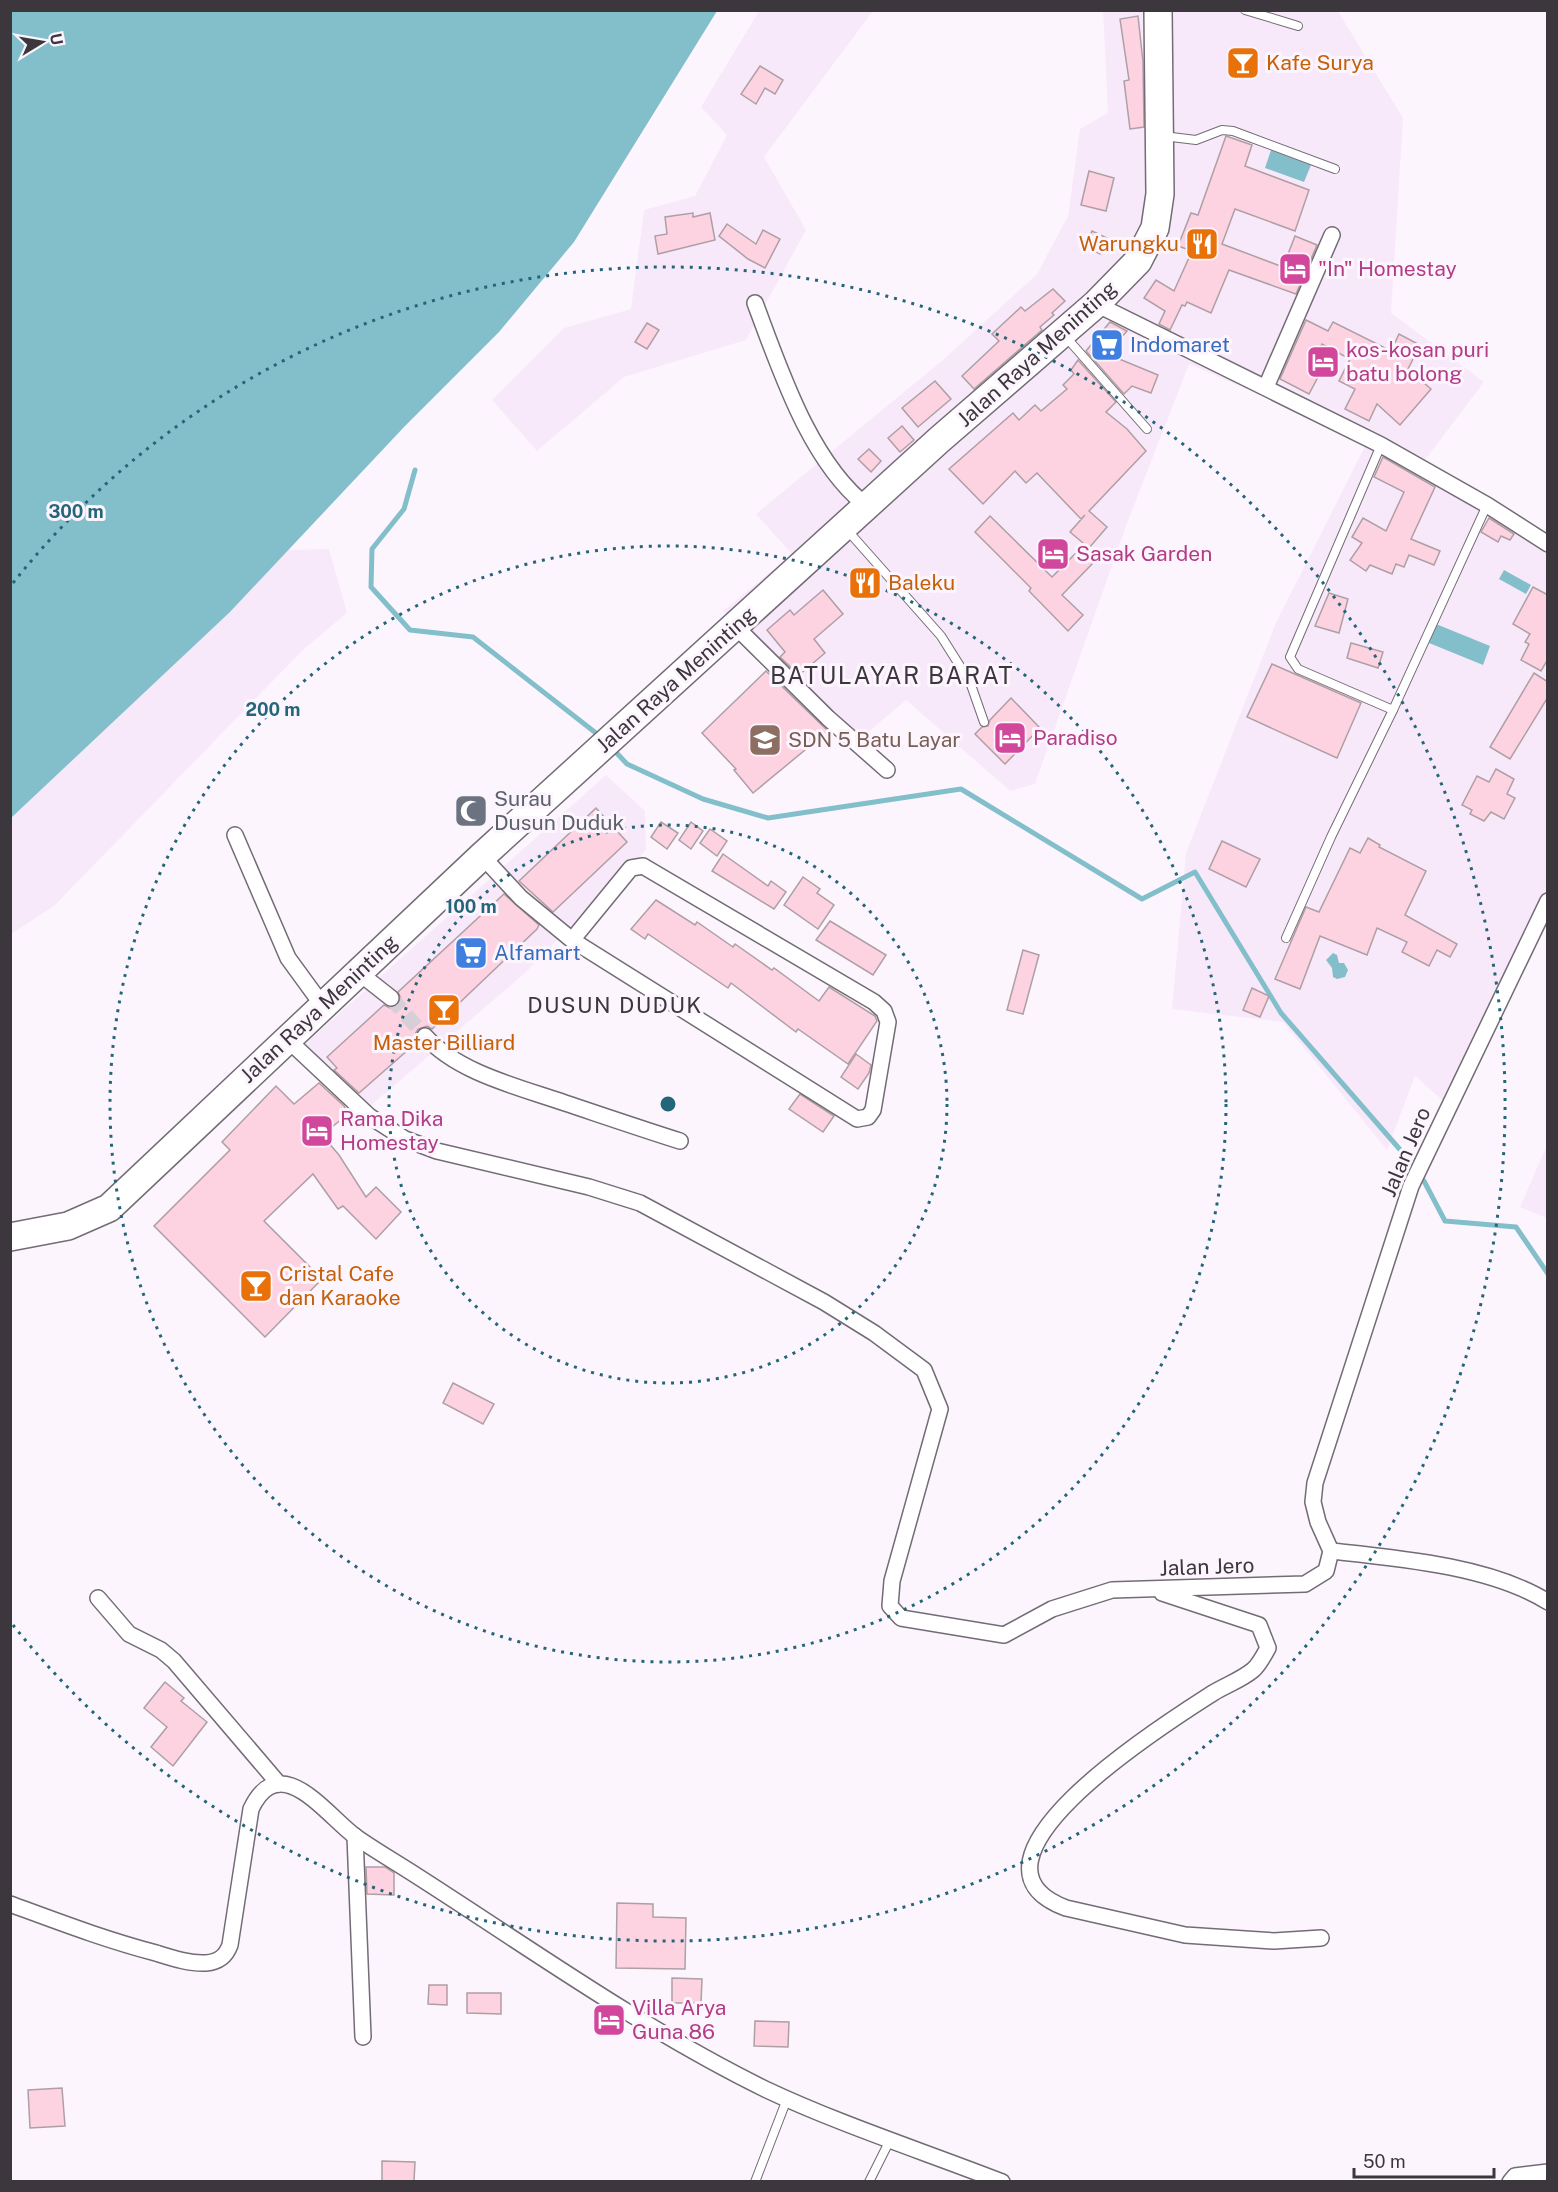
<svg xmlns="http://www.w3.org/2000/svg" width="1558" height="2192" font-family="'Public Sans',sans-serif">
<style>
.built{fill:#f8e9fa}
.water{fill:#83bfcb}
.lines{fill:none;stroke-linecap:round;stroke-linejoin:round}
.stream{stroke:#83bfcb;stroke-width:5}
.building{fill:#fdd3e1;stroke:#ae9fa4;stroke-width:1.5}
.street-tunnel{stroke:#d6cfd7;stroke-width:15;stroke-dasharray:15 8;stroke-linecap:butt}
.lane-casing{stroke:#736b75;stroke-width:10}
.street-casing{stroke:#736b75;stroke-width:18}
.highway-casing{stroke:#736b75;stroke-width:30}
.lane{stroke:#fff;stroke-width:8}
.street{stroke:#fff;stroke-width:15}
.highway{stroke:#fff;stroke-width:27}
.ring{fill:none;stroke:#246679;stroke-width:3;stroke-dasharray:3 6}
.labels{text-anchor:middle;stroke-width:6;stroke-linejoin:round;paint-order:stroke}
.food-label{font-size:21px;fill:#c56008;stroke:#fdf5fe;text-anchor:start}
.hotel-label{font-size:21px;fill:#b23c85;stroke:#fdf5fe;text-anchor:start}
.shop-label{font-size:21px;fill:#366cbe;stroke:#fdf5fe;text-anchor:start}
.street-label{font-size:21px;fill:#3b373c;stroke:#fdf5fe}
.education-label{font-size:21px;fill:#785e54;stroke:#fdf5fe;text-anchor:start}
.worship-label{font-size:21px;fill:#5b616d;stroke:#fdf5fe;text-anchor:start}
.neighbourhood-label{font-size:22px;letter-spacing:1.5px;fill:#3b373c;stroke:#fdf5fe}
.quarter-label{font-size:24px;letter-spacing:1.5px;fill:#3b373c;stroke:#fdf5fe}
.centre{fill:#246679;stroke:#fdf5fe;stroke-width:3}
.ring-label{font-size:18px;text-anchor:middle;font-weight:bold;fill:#246679;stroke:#fdf5fe;stroke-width:6;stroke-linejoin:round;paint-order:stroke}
</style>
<rect width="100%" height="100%" fill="#fdf5fe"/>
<g class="built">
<path d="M759 11H873L764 157 806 230 746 340 624 377 537 451 492 400 564 328 631 309 644 210 695 196 727 135 701 107Z"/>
<path d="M1103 11H1338L1403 118 1391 313 1484 382 1425 460 1547 535V917L1456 1112 1415 1076 1387 1150 1283 1022 1172 1009 1186 853 1275 625 1367 442 1189 364 1126 526 1035 784 1010 791 906 700 860 739 723 611 792 554 756 514 944 359 1037 274 1068 216 1080 129 1108 113Z"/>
<path d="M329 549 347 613 302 651 54 906 11 934V818L230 612 288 550Z"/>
<path d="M606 775 645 811 646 850 525 973 367 1109 305 1044Z"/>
<path d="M1547 1145V1218L1520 1207Z"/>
</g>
<g class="water">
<path d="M11 10 717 11 574 242 499 332 405 426 230 612 11 818Z"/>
<path d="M1271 150 1311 165 1304 182 1265 168Z"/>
<path d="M1504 570 1531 585 1526 594 1499 579Z"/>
<path d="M1436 624 1490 646 1483 665 1429 643Z"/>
<path d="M1333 953 1337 955 1339 963H1344L1348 970 1345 977 1337 979 1333 977 1332 968 1326 960Z"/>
</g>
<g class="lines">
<g class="stream">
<path d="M415 470 404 509 372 549 371 587 410 630 473 637 601 737"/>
<path d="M612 748 627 764 703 799 768 818 961 789 1142 899 1195 872 1281 1013 1403 1153 1424 1181 1445 1221 1516 1227 1548 1274"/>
</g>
</g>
<g class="building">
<path d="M1138 16 1143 62 1144 127 1130 129 1124 81 1129 80 1120 19Z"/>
<path d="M760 66 783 80 775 94 765 88 756 104 741 94Z"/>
<path d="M1226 136 1252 145 1245 166 1309 190 1295 231 1235 209 1222 244 1283 267 1295 236 1317 245 1296 294 1229 270 1211 313 1187 302 1185 306 1182 305 1170 330 1159 324 1165 311 1144 298 1156 280 1174 291 1192 251 1178 246 1191 213 1198 215Z"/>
<path d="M1089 171 1114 178 1106 211 1081 205Z"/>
<path d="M693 213V217L710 213 715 240 658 254 655 236 667 234 665 217Z"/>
<path d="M727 224 756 244 763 230 780 239 765 268 748 259 719 236Z"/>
<path d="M1092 231 1107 238 1100 254 1085 246Z"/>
<path d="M1053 289 1065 301 1052 313 1054 315 1040 327 1042 330 974 389 962 376 999 341 992 334 1021 307 1025 311Z"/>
<path d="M1306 320 1328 331 1333 322 1391 351 1399 334 1420 345 1408 369 1431 389 1400 425 1377 404 1369 421 1345 409 1355 389 1339 381 1350 359 1322 344 1309 372 1318 377 1309 394 1280 379Z"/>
<path d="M1110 322 1127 331 1107 354 1158 375 1151 393 1132 386 1124 394 1086 351Z"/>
<path d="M647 323 659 330 647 349 635 342Z"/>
<path d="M1078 360 1116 402 1106 412 1127 429 1146 451 1089 511 1107 527 1089 548 1070 532 1085 515 1081 519 1037 473 1026 483 1015 471 983 504 949 469 1013 413 1019 420 1035 405 1041 411 1067 389 1063 385 1074 374 1071 370Z"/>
<path d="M935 381 951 399 918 427 902 408Z"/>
<path d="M902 426 914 440 900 452 888 438Z"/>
<path d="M869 449 881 461 871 472 858 459Z"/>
<path d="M1383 457 1435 487 1411 539 1440 551 1434 565 1409 555 1404 567 1396 564 1392 574 1370 565 1366 571 1350 560 1362 543 1352 537 1363 518 1386 531 1404 492 1374 477Z"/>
<path d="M990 516 1052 577 1079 550 1093 563 1062 595 1083 615 1068 631 1029 591 1031 588 975 532Z"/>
<path d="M1489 518 1514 534 1510 540 1501 536 1498 542 1481 532Z"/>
<path d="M1533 587 1548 595V659L1541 671 1521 660 1529 644 1525 642 1530 634 1513 624Z"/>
<path d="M823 590 843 614 814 639 825 653 799 675 780 657 785 652 767 630 790 610 794 615Z"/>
<path d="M1329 593 1348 599 1339 633 1315 626Z"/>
<path d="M1351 643 1383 652 1378 668 1347 658Z"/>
<path d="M1272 664 1361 703 1337 758 1247 717Z"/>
<path d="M766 671 828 731 753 793 734 770 736 769 702 733Z"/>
<path d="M1534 673 1548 682V697L1510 759 1490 747Z"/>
<path d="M1011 698 1040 728 1005 764 975 734 982 727 988 726 990 720Z"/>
<path d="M1496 769 1514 779 1507 794 1515 798 1504 819 1491 812 1484 821 1470 814 1472 810 1462 805 1477 776 1489 782Z"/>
<path d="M480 801 484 820 462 825 458 805Z"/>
<path d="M596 808 627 842 553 912 519 881Z"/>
<path d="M661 822 678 833 667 849 651 837Z"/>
<path d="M691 822 703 831 691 849 679 840Z"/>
<path d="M710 829 727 841 717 856 700 843Z"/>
<path d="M1368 838 1380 845 1379 847 1426 871 1405 915 1457 944 1450 957 1437 950 1429 966 1402 952 1407 942 1377 928 1367 955 1320 936 1300 989 1275 979 1306 907 1319 912 1350 848 1360 853Z"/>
<path d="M1222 841 1260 859 1246 887 1209 869Z"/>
<path d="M723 854 768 886 771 881 786 892 774 909 712 871Z"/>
<path d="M803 877 820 889 817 893 834 905 818 929 784 905Z"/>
<path d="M504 894 539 925 537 929 432 1029 427 1026 418 1029 415 1034 417 1042 359 1093 334 1070 337 1068 327 1057 384 1005 390 1008 398 1004 401 999 398 992Z"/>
<path d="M656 900 695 925 697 922 733 947 735 944 772 970 774 968 819 1001 829 987 875 1016 877 1021 848 1064 798 1029 796 1032 731 983 728 988 648 934 645 939 631 929Z"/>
<path d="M830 921 886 955 873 975 816 940Z"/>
<path d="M1023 950 1039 955 1023 1014 1007 1010Z"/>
<path d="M1252 988 1269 996 1260 1017 1243 1010Z"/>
<path d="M856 1054 871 1065 869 1073 858 1089 841 1077Z"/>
<path d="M319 1083 344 1106 348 1114 322 1135 339 1155 366 1197 376 1187 401 1212 376 1239 343 1206 338 1209 313 1174 264 1221 322 1279 265 1337 154 1226 230 1150 222 1142 276 1086 294 1104Z"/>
<path d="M800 1094 834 1116 823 1132 789 1109Z"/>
<path d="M453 1383 494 1404 483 1424 443 1403Z"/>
<path d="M165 1682 184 1698 181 1701 207 1722 173 1766 151 1747 167 1727 144 1708Z"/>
<path d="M366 1867H385L394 1873V1895L367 1894Z"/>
<path d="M617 1903 653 1904V1917L686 1918 685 1969 616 1968Z"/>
<path d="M672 1978 702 1979 701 2003H672Z"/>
<path d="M429 1985H447V2005L428 2004Z"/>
<path d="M467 1993H501V2014L467 2013Z"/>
<path d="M755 2021 789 2022 788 2047 754 2046Z"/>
<path d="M62 2088 65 2126 30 2128 28 2090Z"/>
<path d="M382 2161 415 2162 414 2181H382Z"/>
</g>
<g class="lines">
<path class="street-tunnel" d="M391 998 425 1036"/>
<defs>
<g id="lane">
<path d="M1245 10 1298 26"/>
<path d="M1163 136 1196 140 1222 130 1233 131 1335 169"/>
<path d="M1065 336 1147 429"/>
<path d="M848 531 941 636 970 682 984 722"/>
<path d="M1393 710 1487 505"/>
<path d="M1286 938 1331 837 1393 710 1298 669 1290 657 1381 445"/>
<path d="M755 2182 787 2099"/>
<path d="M869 2182 890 2140"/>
</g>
<g id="street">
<path d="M755 303C780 369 810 463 868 507"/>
<path d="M1096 304 1381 445 1487 505 1548 544"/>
<path d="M1266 387 1332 235"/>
<path d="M735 626 828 718 887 770"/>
<path d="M235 835 288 958 323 1006"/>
<path d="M482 856 521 898 572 940 857 1119 868 1117 873 1110 888 1022 884 1011 874 1002 648 869 643 866 631 868 572 940"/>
<path d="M358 972 391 998"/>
<path d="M425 1036C458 1073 519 1087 565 1103 604 1116 642 1129 680 1141"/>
<path d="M287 1039 369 1116 405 1139 437 1151 589 1187 640 1203 824 1302 874 1333 924 1370 940 1409 892 1581 890 1606 901 1618 1004 1635 1052 1609 1112 1590 1305 1584 1326 1571 1331 1551 1318 1522 1313 1502 1315 1483 1411 1186 1548 901"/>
<path d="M1331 1551C1397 1558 1491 1566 1548 1602"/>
<path d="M1162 1593 1259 1625 1268 1648C1264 1655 1259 1665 1253 1670 1241 1680 1226 1685 1213 1693 1171 1720 942 1862 1066 1908L1185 1935 1274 1941 1321 1938"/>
<path d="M98 1598 129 1634 161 1650 174 1661 279 1784"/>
<path d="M355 1836 363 2037"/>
<path d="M10 1904C59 1922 106 1940 156 1953 172 1958 190 1964 206 1963 219 1962 226 1956 230 1945L251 1809C280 1748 326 1815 356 1837 376 1851 397 1863 417 1876 531 1949 643 2029 765 2089 839 2124 925 2152 1002 2182"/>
<path d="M1510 2182 1515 2176 1548 2172"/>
</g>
<path id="highway" d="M10 1237 68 1226 109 1208 482 856 939 440 1096 304 1138 261 1155 228 1160 194 1158 10"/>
</defs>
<use href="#lane" class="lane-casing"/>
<use href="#street" class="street-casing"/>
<use href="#highway" class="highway-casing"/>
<use href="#lane" class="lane"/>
<use href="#street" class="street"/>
<use href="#highway" class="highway"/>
</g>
<g class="ring">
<circle cx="668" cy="1104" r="279"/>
<circle cx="668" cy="1104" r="558"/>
<path d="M13 583A837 837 0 1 1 13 1625"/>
</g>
<defs>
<symbol id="bar-square" viewBox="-11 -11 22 22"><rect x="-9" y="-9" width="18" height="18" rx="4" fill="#e8710a" stroke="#fdf5fe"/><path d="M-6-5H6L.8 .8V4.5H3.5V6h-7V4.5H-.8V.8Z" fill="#fff"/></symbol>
<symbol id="restaurant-square" viewBox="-11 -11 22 22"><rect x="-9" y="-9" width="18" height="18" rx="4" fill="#e8710a" stroke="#fdf5fe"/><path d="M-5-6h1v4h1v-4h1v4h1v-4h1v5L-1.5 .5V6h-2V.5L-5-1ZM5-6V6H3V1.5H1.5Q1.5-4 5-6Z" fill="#fff"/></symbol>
<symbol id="hotel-square" viewBox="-11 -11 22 22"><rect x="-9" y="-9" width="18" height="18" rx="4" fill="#d1479c" stroke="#fdf5fe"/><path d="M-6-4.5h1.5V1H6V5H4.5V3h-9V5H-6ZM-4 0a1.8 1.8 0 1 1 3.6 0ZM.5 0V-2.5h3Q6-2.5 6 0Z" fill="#fff"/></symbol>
<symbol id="supermarket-square" viewBox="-11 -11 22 22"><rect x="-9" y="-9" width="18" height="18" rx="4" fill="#3f7fe0" stroke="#fdf5fe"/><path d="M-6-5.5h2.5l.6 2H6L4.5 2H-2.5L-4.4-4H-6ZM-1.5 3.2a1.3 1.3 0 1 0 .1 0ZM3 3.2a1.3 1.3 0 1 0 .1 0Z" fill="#fff"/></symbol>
<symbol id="school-square" viewBox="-11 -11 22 22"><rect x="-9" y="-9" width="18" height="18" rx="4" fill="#8d6e63" stroke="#fdf5fe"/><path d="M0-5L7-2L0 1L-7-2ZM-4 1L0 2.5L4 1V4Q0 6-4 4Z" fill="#fff"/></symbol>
<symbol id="mosque-square" viewBox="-11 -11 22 22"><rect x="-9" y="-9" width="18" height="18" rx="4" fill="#6b7280" stroke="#fdf5fe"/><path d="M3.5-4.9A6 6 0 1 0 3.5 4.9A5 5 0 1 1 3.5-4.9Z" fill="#fff"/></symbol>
</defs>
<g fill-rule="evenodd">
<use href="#bar-square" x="1224" y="44" width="38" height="38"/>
<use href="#restaurant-square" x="1183" y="225" width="38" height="38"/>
<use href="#hotel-square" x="1276" y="250" width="38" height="38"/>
<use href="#supermarket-square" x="1088" y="326" width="38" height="38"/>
<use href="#hotel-square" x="1304" y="343" width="38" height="38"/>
<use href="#hotel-square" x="1034" y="535" width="38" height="38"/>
<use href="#restaurant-square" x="846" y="564" width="38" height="38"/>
<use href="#hotel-square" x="991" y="719" width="38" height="38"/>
<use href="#school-square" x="746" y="721" width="38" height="38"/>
<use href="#mosque-square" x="452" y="792" width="38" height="38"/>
<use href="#supermarket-square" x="452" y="934" width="38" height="38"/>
<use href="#bar-square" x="425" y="991" width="38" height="38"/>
<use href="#hotel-square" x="298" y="1112" width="38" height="38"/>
<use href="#bar-square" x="237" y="1267" width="38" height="38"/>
<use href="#hotel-square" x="590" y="2001" width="38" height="38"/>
</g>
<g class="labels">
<g class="food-label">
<text x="1266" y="70">Kafe Surya</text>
<text x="1179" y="251" text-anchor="end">Warungku</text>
<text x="888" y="590">Baleku</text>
<text x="444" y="1050" text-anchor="middle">Master Billiard</text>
<text x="279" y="1281">Cristal Cafe<tspan x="279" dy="24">dan Karaoke</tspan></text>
</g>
<g class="hotel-label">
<text x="1318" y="276">"In" Homestay</text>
<text x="1346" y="357">kos-kosan puri<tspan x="1346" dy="24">batu bolong</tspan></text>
<text x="1076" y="561">Sasak Garden</text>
<text x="1033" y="745">Paradiso</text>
<text x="340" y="1126">Rama Dika<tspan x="340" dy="24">Homestay</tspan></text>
<text x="632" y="2015">Villa Arya<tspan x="632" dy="24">Guna 86</tspan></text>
</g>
<g class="shop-label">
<text x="1130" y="352">Indomaret</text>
<text x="494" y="960">Alfamart</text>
</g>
<g class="street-label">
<text transform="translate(1037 354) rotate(-42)" y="7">Jalan Raya Meninting</text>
<text transform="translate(676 680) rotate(-42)" y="7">Jalan Raya Meninting</text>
<text transform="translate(319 1009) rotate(-43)" y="7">Jalan Raya Meninting</text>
<text transform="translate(1406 1152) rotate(-67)" y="7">Jalan Jero</text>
<text transform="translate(1207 1567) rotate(-2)" y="7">Jalan Jero</text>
</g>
<g class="education-label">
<text x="788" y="747">SDN 5 Batu Layar</text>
</g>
<g class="worship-label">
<text x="494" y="806">Surau<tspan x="494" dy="24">Dusun Duduk</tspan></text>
</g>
<g class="neighbourhood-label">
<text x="615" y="1013">DUSUN DUDUK</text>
</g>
<g class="quarter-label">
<text x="892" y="684">BATULAYAR BARAT</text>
</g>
</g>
<circle cx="668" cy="1104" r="9" class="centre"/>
<g class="ring-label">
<text x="76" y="518">300 m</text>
<text x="273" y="716">200 m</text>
<text x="471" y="913">100 m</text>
</g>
<rect width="1558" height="2192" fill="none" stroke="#3b373c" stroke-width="24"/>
<g transform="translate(42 42) rotate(79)" stroke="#fdf5fe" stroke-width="4.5" paint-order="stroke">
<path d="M0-4.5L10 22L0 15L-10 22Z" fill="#3b373c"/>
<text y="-9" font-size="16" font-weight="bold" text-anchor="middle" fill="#3b373c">U</text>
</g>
<path d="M1354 2168v9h140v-9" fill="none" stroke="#3b373c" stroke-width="3"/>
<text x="1363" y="2168" font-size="18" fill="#3b373c" stroke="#fdf5fe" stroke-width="4.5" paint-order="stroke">50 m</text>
</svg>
